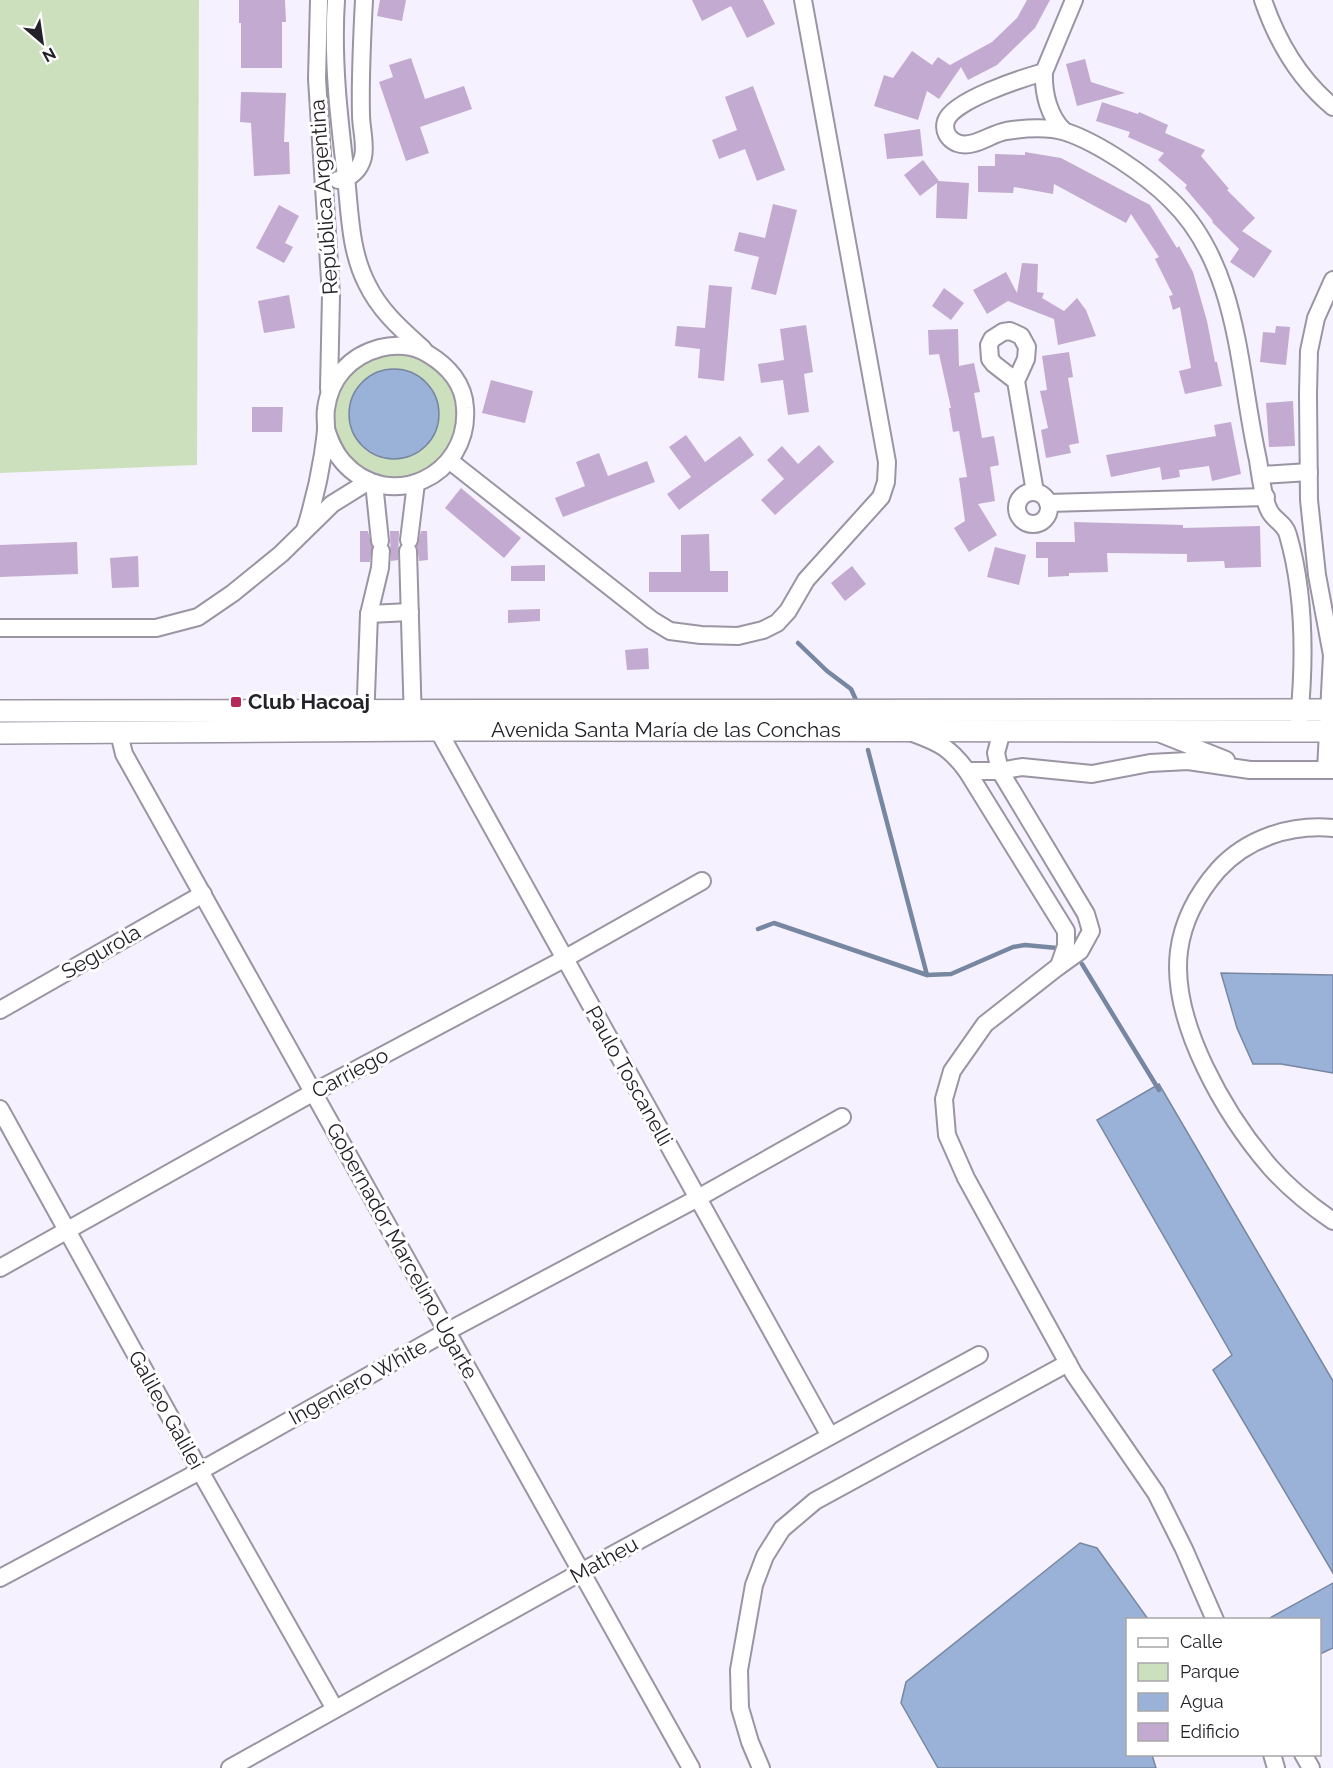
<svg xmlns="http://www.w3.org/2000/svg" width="1333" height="1768" font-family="Raleway,sans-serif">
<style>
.green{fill:#cde0bd;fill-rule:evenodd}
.water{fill:#9ab2d7;stroke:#7787a2;stroke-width:1.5}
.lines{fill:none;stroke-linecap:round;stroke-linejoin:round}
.stream{stroke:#7787a2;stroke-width:4.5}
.building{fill:#c2aad1}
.minor-casing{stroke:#9a94a3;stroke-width:20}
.major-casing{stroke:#9a94a3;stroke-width:24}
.minor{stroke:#fff;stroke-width:16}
.major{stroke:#fff;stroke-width:21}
.poi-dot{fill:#b6285c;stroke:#fff;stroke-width:2}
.labels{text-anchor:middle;stroke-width:6;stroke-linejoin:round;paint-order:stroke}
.street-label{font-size:21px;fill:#242228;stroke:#fff}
.poi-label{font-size:21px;font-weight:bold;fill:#242228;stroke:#fff;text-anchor:start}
</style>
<rect width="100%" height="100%" fill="#f6f1fe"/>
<g class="green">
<path d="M0 0H199L197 465 0 473Z"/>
<path d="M399 353C508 376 445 514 365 470 352 463 340 451 335 436 326 408 338 376 364 361 375 355 387 354 399 353ZM372 375 430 387C442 408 441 427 426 446L367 451C341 426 344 396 372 375Z"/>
</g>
<g class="water">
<circle cx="394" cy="414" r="45"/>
<path d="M1221 973 1333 975V1073L1281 1064H1253L1237 1028Z"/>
<path d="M1159 1084 1333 1381V1573L1213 1370 1232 1355 1097 1120Z"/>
<path d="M1080 1543 1097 1548 1148 1619 1128 1620V1754L1152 1755 1156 1768H938L901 1703 906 1682Z"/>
<path d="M1333 1583V1648L1320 1654V1620L1268 1619Z"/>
</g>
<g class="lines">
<g class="stream">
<path d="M798 643 827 671 851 689 856 700"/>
<path d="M758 929 774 923 927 975 868 750"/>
<path d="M1082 964 1159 1090"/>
<path d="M927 975 951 974 1013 947 1025 945 1057 948"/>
</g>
</g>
<g class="building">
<path d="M239 0H285L286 22H282V68H241V23H239Z"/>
<path d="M380 0H406L402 21 377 16Z"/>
<path d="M692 0H763L775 24 747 38 731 6 702 21Z"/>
<path d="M1027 0H1050L1035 28 997 65 968 80 961 67 939 99 927 91 918 120 874 106 884 75 893 78 912 51 932 65 938 57 950 65 992 42 1017 18Z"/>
<path d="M411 58 425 99 464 86 472 109 420 127 429 153 406 161 379 82 393 77 389 65Z"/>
<path d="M1085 59 1091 82 1125 93 1077 106 1066 64Z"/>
<path d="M753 86 785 170 757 181 745 149 719 159 712 140 737 130 725 97Z"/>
<path d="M241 92 286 93 284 142H289L290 174 254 176 251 123 240 122Z"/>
<path d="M1102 102 1138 114 1139 112 1168 125 1165 133 1205 150 1201 156 1229 189 1227 190 1255 218 1242 231 1272 251 1254 278 1230 262 1239 249 1212 222 1213 221 1185 188 1187 185 1158 160 1164 153 1128 137 1130 132 1096 121Z"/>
<path d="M920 129 923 156 887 159 884 134Z"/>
<path d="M1025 152 1061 158 1150 205 1177 248 1179 246 1193 272 1207 321 1215 362H1217L1222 386 1185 394 1179 371 1191 368 1180 307 1173 310 1169 296 1173 295 1155 259 1159 257 1131 214 1126 223 1054 184 1053 194 1014 187 1013 193 978 192V166H995V154L1025 155Z"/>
<path d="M923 160 939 181 969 183 967 219 936 218 937 183 920 196 904 175Z"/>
<path d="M773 204 797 210 776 295 751 289 759 257 734 251 739 232 765 238Z"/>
<path d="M279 205 299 216 285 243 293 247 284 263 256 248Z"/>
<path d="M1022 263 1038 264 1037 292 1044 293 1042 298 1064 311 1077 298 1086 310 1096 336 1058 345 1054 319 1008 301 987 314 973 290 1006 272 1017 293Z"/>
<path d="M709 285 732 287 724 381 698 378 700 349 675 346 677 326 705 328Z"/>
<path d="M944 288 964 303 951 320 932 306Z"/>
<path d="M289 295 295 328 264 333 258 301Z"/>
<path d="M806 325 813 372 804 374 809 412 788 415 783 380 761 383 758 364 784 360 780 329Z"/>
<path d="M1276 326 1290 327 1286 365 1260 362 1263 332 1275 333Z"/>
<path d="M958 329 959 366 974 363 980 392 974 393 982 438 994 436 999 465 990 467 995 501 978 504 997 535 969 552 954 528 965 521 959 478 967 477 959 431 953 432 949 408H951L939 354 929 355 928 330Z"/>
<path d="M1069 352 1073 377 1068 378 1079 443 1069 445 1071 453 1046 458 1041 430 1048 428 1040 391 1047 390 1042 356Z"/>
<path d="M491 380 533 391 525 423 482 413Z"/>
<path d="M1293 401 1295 446 1269 447 1266 403Z"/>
<path d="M252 407H283L282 432H252Z"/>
<path d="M1231 422 1241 474 1212 481 1209 466 1179 470 1180 477 1162 480 1160 467 1111 477 1106 455 1216 436 1214 425Z"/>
<path d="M686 435 705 462 740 436 754 455 679 510 667 494 691 477 669 447Z"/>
<path d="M819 445 834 462 775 515 761 500 784 479 767 460 782 446 798 464Z"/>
<path d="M599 453 608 476 647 461 655 482 563 517 555 498 585 486 576 462Z"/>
<path d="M461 488 521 538 504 558 445 508Z"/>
<path d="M1074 522 1183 525V528L1260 526 1261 567 1225 568 1224 561 1187 562V554L1107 553 1108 572 1069 573V576L1048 577V558H1036V542H1075Z"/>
<path d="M360 531H368L372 547 370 562H360Z"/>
<path d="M390 531H399L398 560 391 561Z"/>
<path d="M421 531H427L428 560 419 561 417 546Z"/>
<path d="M709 534 710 571H728V592H649V572H681V535Z"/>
<path d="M77 542 78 574 0 577V545Z"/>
<path d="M995 547 1026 555 1019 585 987 577Z"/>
<path d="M138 556 139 587 112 588 110 558Z"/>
<path d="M545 565V581H511V566Z"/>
<path d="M852 566 866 584 845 601 831 583Z"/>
<path d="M540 609V621L508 623V610Z"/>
<path d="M648 648 649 669 627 670 625 650Z"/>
</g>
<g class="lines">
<defs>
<g id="minor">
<path d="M319 0 317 79 331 295 329 389"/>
<path d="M336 0C332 60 339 118 346 177 350 214 350 251 367 284 380 311 401 329 423 349"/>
<path d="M1263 0C1277 41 1299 79 1333 107"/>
<path d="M1044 72C1023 78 953 100 946 121 943 131 948 139 957 143 973 149 990 134 1006 131 1025 128 1047 126 1066 132 1099 143 1146 175 1171 200 1240 267 1238 372 1258 460 1260 473 1263 499 1269 510 1273 520 1285 523 1288 535 1305 594 1305 659 1299 720"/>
<path d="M1064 131C1049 117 1043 93 1044 72L1074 0"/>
<path d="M338 180C351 179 360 169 363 157 366 144 361 128 361 115 360 77 362 38 364 0"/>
<path d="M1016 381 994 364 990 359 989 345 992 339 1003 332 1010 331 1021 336 1027 347 1026 359 1016 381 1035 492"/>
<path d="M450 461 652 620 670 631 701 635 738 636 763 630 777 623 788 611 806 580 881 497 886 482 887 462 803 0"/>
<path d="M1261 475 1309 472"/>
<path d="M374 483 380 541"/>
<circle cx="1033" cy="508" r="16"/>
<path d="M1048 503 1266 497"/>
<path d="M305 530C313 505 319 480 323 454 324 445 326 436 326 427 326 421 325 415 326 409 330 378 350 356 380 348 395 344 414 345 428 354 448 366 464 384 465 408 470 476 389 514 343 462 334 452 330 441 326 429"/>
<path d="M409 540 416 483"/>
<path d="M408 551 413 723"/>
<path d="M369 614 410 612"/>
<path d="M0 628H156L198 617 233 593 281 554 332 504 369 481"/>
<path d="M437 720 438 730 830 1436"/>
<path d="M365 723 369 614 380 568 381 551"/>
<path d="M119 733 124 754 691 1768"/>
<path d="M913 733C940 743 950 748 967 771L1066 931V946L1059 966 1080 951 1091 931 1086 914 1000 771 996 753 1002 731"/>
<path d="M1161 734 1226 760"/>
<path d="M1326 770 1332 655 1317 575 1309 500 1308 394 1309 351 1316 318 1333 280"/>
<path d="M967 771H1000L1022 767 1092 774 1150 763 1188 761 1250 770H1333"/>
<path d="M1333 828C1291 824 1247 838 1218 870 1198 893 1183 920 1179 951 1170 1022 1226 1116 1271 1168 1289 1188 1311 1206 1333 1221"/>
<path d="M1059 966 985 1024 952 1071 944 1099 947 1135 966 1178 1074 1374 1156 1493 1184 1549 1215 1620"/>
<path d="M0 1010 203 894"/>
<path d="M0 1109 200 1471 335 1709"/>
<path d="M0 1268 314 1092 564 959 702 881"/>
<path d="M0 1578 200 1471 446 1332 698 1198 842 1117"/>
<path d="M1272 1754 1276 1768"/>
<path d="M1303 1754 1311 1768"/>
<path d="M230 1768 581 1572 979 1355"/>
<path d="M761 1768 750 1742 740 1708 739 1670 754 1585 765 1556 782 1529 815 1501 1068 1363"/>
</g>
<g id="major">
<path d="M0 711 1333 710"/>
<path d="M0 733 438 730 1333 731"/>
</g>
</defs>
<use href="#minor" class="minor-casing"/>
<use href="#major" class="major-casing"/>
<use href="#minor" class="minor"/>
<use href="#major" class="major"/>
</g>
<rect class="poi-dot" x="230" y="696" width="12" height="12" rx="3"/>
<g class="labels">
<g class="street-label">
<text transform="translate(324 197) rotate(-94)" y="7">República Argentina</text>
<text x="666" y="737">Avenida Santa María de las Conchas</text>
<text transform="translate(101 952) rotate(-30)" y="7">Segurola</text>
<text transform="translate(350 1073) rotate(-28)" y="7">Carriego</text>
<text transform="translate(629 1076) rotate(61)" y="7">Paulo Toscanelli</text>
<text transform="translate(402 1251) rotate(61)" y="7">Gobernador Marcelino Ugarte</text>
<text transform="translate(358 1382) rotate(-29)" y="7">Ingeniero White</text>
<text transform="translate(166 1410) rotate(61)" y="7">Galileo Galilei</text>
<text transform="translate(604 1560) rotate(-29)" y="7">Matheu</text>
</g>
<g class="poi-label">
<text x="248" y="709">Club Hacoaj</text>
</g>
</g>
<rect x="1126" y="1618" width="195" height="138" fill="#ffffff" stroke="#a7a7a9" stroke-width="1.5"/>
<rect x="1138" y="1638" width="30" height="9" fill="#ffffff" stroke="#a7a7a9" stroke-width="1.5"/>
<text x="1180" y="1648" font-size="18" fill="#242228">Calle</text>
<rect x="1138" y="1663" width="30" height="18" fill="#cde0bd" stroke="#a7a7a9" stroke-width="1.5"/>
<text x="1180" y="1678" font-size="18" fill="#242228">Parque</text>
<rect x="1138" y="1693" width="30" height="18" fill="#9ab2d7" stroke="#a7a7a9" stroke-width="1.5"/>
<text x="1180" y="1708" font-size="18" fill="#242228">Agua</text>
<rect x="1138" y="1723" width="30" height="18" fill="#c2aad1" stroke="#a7a7a9" stroke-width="1.5"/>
<text x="1180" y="1738" font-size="18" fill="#242228">Edificio</text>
<g transform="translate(42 42) rotate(151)" stroke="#ffffff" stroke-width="4.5" paint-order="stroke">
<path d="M0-4.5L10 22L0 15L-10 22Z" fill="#242228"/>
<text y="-9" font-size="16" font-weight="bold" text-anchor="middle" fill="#242228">N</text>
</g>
</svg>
